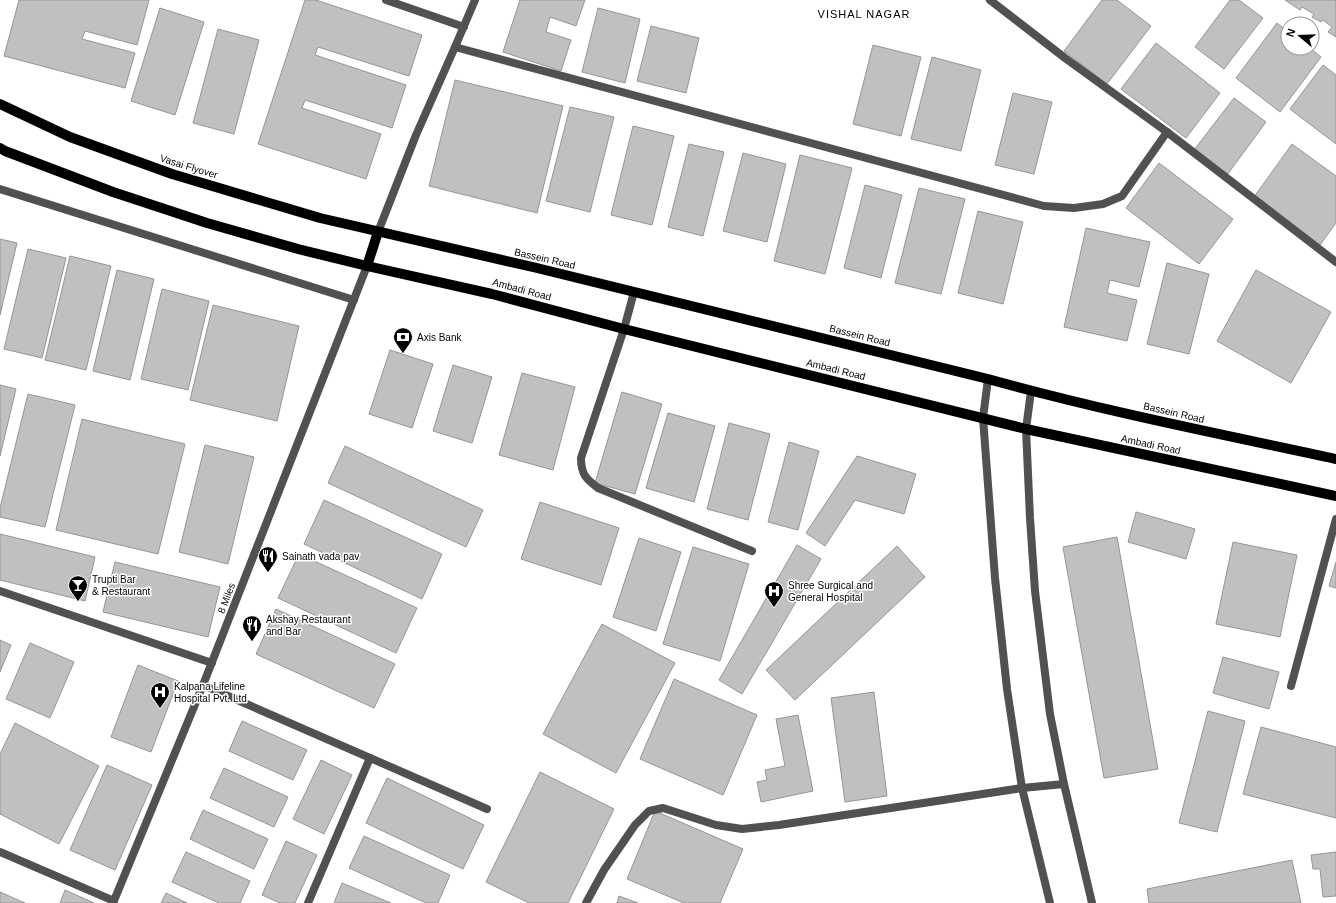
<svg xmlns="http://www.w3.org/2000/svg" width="1336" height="903" font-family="Helvetica,sans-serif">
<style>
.building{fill:#c0c0c0;stroke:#959595}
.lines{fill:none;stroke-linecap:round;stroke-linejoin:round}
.minor{stroke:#515151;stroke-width:8}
.tertiary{stroke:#515151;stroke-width:8}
.primary{stroke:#000;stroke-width:10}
.labels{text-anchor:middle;stroke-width:3;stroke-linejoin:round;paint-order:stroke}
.street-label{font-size:10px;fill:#000;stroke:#fff}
.poi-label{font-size:10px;fill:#000;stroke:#fff;text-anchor:start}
.neighbourhood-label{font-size:11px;letter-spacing:1px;fill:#000;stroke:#fff}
</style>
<rect width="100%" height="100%" fill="#fff"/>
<g class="building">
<path d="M19 0H149L137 45 85 31 82 39 135 53 125 88 4 56Z"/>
<path d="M305 0H316L422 35 409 76 318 47 315 55 406 85 392 128 305 100 302 108 381 134 366 179 258 144Z"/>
<path d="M520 0H585L576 26 550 17 546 32 571 40 561 71 503 52Z"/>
<path d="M1102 0H1117L1151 26 1107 84 1064 51Z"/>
<path d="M1230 0H1239L1263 18 1224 69 1195 47Z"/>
<path d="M1285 0H1336V37L1328 32 1332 27 1323 20 1321 22 1312 17 1314 14 1302 7 1300 10Z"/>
<path d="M160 8 204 22 175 115 131 101Z"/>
<path d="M598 8 640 19 625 83 582 72Z"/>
<path d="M1277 23 1288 32V48H1310L1321 57 1280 112 1236 78Z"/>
<path d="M651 26 699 38 686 93 637 81Z"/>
<path d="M218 29 259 40 234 134 193 123Z"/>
<path d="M1156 43 1220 93 1186 138 1121 89Z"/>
<path d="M873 45 921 57 901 136 853 124Z"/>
<path d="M932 57 981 70 961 151 911 139Z"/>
<path d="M1323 65 1336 75V144L1290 109Z"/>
<path d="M455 80 563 106 537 213 429 186Z"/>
<path d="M1013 93 1052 102 1034 174 995 165Z"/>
<path d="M1234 98 1266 122 1227 175 1194 150Z"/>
<path d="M570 107 614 117 590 212 546 201Z"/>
<path d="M633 126 674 136 652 225 611 215Z"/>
<path d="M689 144 724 152 703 236 668 227Z"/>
<path d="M1292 144 1336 176V223L1320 245 1254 197Z"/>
<path d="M743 153 786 164 767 242 723 231Z"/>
<path d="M800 155 852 168 825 274 774 261Z"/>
<path d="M1159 163 1233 219 1199 264 1126 208Z"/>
<path d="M865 185 902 195 881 278 844 268Z"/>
<path d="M919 188 965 199 941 294 895 283Z"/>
<path d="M978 211 1023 222 1003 304 958 293Z"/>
<path d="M1086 228 1150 242 1139 287 1110 280 1107 293 1137 300 1127 341 1064 327Z"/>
<path d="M0 239 17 243 0 315Z"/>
<path d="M28 249 66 258 42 358 4 349Z"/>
<path d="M70 256 111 266 86 370 45 360Z"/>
<path d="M1167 263 1209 274 1189 354 1147 344Z"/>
<path d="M117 270 154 279 130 380 93 371Z"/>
<path d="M1256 270 1331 312 1291 383 1217 341Z"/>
<path d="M162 289 209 301 188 390 141 379Z"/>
<path d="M213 305 299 326 277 421 190 400Z"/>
<path d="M390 350 433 364 412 428 369 414Z"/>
<path d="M453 365 492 377 472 443 433 431Z"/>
<path d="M522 373 575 387 553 470 499 455Z"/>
<path d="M0 385 16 389 0 456Z"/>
<path d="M622 392 662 404 635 494 595 483Z"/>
<path d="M28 394 75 405 45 527 0 517V508Z"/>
<path d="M668 413 715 426 694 502 646 488Z"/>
<path d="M82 419 185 444 158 554 56 530Z"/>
<path d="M729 423 770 434 748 520 707 509Z"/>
<path d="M789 442 819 451 798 530 768 522Z"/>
<path d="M205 445 254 457 228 564 179 552Z"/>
<path d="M345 446 483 510 466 547 328 483Z"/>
<path d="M857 456 916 474 904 514 855 500 825 546 806 533Z"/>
<path d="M324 500 442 554 422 599 304 544Z"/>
<path d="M540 502 619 528 601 585 521 559Z"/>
<path d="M1136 512 1195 529 1186 559 1128 542Z"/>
<path d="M0 534 95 557 85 601 0 580Z"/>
<path d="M1117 537 1158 769 1104 778 1063 547Z"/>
<path d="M639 538 681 552 656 631 613 617Z"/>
<path d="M1233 542 1297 555 1280 637 1216 624Z"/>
<path d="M797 545 821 559 742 694 719 680Z"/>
<path d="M897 546 925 577 795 700 766 670Z"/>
<path d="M693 547 749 564 720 661 663 644Z"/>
<path d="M299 554 417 608 396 653 278 598Z"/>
<path d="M115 562 220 587 208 637 103 612Z"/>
<path d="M1336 562V588L1329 586Z"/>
<path d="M276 609 395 664 374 708 256 654Z"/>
<path d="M602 624 675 663 616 773 543 734Z"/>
<path d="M0 640 11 645 0 672Z"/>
<path d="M30 643 74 662 50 718 6 699Z"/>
<path d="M1223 657 1279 672 1269 709 1213 693Z"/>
<path d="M138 665 178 681 151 752 111 737Z"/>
<path d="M674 679 757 715 723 795 640 759Z"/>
<path d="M874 692 887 796 845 802 831 698Z"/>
<path d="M1208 711 1245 721 1217 832 1179 823Z"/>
<path d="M798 715 813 791 761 802 757 782 767 780 765 770 785 766 776 719Z"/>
<path d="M242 721 307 750 293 780 229 751Z"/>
<path d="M15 723 99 766 59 844 0 814V754Z"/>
<path d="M1261 727 1336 747V818L1243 794Z"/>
<path d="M321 760 352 775 324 834 293 819Z"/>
<path d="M107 765 152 785 115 870 70 850Z"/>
<path d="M224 768 288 797 274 827 210 798Z"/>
<path d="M540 772 614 809 568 903H529L486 882Z"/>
<path d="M387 778 484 825 463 869 366 823Z"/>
<path d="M203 810 268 839 254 869 190 839Z"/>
<path d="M655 811 743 849 720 903H684L627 879Z"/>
<path d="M364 836 450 875 438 903H426L349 868Z"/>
<path d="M286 841 317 855 295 903H280L262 895Z"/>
<path d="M186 852 250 881 240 903H219L172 882Z"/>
<path d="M1336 852V896L1323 897 1320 869H1313L1311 855Z"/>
<path d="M1292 860 1301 903H1149L1147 889Z"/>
<path d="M342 883 391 903H334Z"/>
<path d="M65 890 94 903H60Z"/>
<path d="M0 892 25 903H0Z"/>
<path d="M166 893 187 903H161Z"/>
<path d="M619 896 638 903H617Z"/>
</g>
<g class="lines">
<g class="minor">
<path d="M386 0 464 27"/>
<path d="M990 0 1065 58 1167 132 1336 262"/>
<path d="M455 47 1044 206 1074 208 1103 204 1122 196 1167 132"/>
<path d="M0 189 354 300"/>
<path d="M378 232 416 135 455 47 475 0"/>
<path d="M634 292 624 329 581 458C581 474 586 479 598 488L752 551"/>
<path d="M0 591 212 663"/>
<path d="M203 685 487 809"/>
<path d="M1291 686 1336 519"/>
<path d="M0 852 114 901"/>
<path d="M113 903 203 685 367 266"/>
<path d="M308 903 370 758"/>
<path d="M586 903 604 870 635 825 649 811 663 808 716 825 742 829 779 825 1022 788 1064 784"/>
</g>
<g class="tertiary">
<path d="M988 379 983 418 995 578 1007 689 1022 788 1050 903"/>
<path d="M1031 391 1026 429 1030 518 1035 591 1050 714 1064 784 1092 903"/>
</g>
<g class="primary">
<path d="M0 104 70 137 172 174 320 218 537 268 988 379C1103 411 1220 434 1336 459"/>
<path d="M0 148 5 151 113 192 207 223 298 249 367 266 492 294 624 329 1026 429 1336 496"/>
<path d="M367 266 378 232"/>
</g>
</g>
<defs>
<symbol id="bank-pin" viewBox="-11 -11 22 30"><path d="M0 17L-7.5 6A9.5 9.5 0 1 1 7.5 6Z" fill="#000" stroke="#fff"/><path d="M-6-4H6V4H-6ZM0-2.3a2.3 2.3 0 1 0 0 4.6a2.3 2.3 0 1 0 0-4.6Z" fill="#fff"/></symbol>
<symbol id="restaurant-pin" viewBox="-11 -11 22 30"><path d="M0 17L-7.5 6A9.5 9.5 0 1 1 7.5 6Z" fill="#000" stroke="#fff"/><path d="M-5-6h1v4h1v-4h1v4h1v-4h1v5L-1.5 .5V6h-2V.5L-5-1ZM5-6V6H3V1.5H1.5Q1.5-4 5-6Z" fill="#fff"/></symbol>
<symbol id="bar-pin" viewBox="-11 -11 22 30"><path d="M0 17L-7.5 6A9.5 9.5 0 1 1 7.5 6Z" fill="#000" stroke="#fff"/><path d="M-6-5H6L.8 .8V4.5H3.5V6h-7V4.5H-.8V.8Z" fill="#fff"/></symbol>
<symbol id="hospital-pin" viewBox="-11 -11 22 30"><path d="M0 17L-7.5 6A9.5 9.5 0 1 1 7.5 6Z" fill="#000" stroke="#fff"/><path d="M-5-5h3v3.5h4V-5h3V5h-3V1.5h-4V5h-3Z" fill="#fff"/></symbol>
</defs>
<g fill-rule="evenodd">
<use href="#bank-pin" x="392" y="326" width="22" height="30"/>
<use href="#restaurant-pin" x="257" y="545" width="22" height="30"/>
<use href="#bar-pin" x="67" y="574" width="22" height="30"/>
<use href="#hospital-pin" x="763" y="580" width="22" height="30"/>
<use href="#restaurant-pin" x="241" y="614" width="22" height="30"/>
<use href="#hospital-pin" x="149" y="681" width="22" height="30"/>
</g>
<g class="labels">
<g class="street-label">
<text transform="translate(189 166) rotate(17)" y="4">Vasai Flyover</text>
<text transform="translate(545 258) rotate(13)" y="4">Bassein Road</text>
<text transform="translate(522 289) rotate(15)" y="4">Ambadi Road</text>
<text transform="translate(860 335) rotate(14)" y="4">Bassein Road</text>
<text transform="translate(836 369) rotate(14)" y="4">Ambadi Road</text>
<text transform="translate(1174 412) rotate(13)" y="4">Bassein Road</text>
<text transform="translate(1151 444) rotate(12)" y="4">Ambadi Road</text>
<text transform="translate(226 598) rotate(-69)" y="4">8 Miles</text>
</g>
<g class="poi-label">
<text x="417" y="341">Axis Bank</text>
<text x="282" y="560">Sainath vada pav</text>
<text x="92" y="583">Trupti Bar<tspan x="92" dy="12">&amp; Restaurant</tspan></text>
<text x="788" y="589">Shree Surgical and<tspan x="788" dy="12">General Hospital</tspan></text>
<text x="266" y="623">Akshay Restaurant<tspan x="266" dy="12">and Bar</tspan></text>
<text x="174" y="690">Kalpana Lifeline<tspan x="174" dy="12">Hospital Pvt. Ltd</tspan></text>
</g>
<g class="neighbourhood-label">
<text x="864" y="18">VISHAL NAGAR</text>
</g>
</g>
<g transform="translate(1300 36) rotate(289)"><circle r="19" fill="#ffffff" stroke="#999999"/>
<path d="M0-3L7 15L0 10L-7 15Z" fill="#000000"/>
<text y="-6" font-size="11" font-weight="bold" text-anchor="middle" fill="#000000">N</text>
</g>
</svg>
